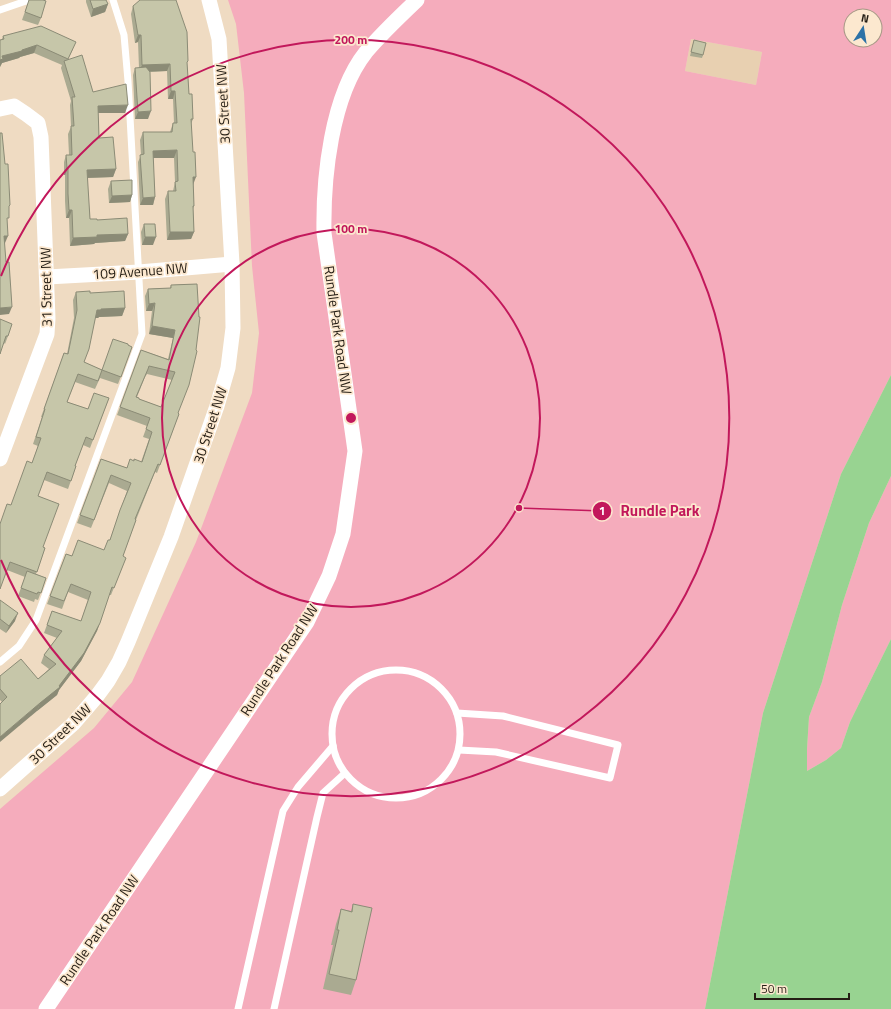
<svg xmlns="http://www.w3.org/2000/svg" width="891" height="1009" font-family="'Titillium Web',sans-serif">
<style>
.built{fill:#e8d0b1}
.green{fill:#f5acbc;fill-rule:evenodd}
.water{fill:#98d391}
.lines{fill:none;stroke-linecap:round;stroke-linejoin:round}
.lane{stroke:#fff;stroke-width:7}
.street{stroke:#fff;stroke-width:15}
.wall{fill:#aaaa91;fill-rule:evenodd}
.shaded-wall{fill:#8b8b76}
.building{fill:#c6c6a9;stroke:#8b8b76;fill-rule:evenodd}
.ring{fill:none;stroke:#c2185b;stroke-width:2}
.labels{text-anchor:middle;stroke-width:3.5;stroke-linejoin:round;paint-order:stroke}
.street-label{font-size:14px;fill:#251e15;stroke:#fce8cf}
.centre{fill:#c2185b;stroke:#fce8cf;stroke-width:2}
.ring-label{font-size:12px;text-anchor:middle;font-weight:bold;fill:#c2185b;stroke:#fce8cf;stroke-width:3.5;stroke-linejoin:round;paint-order:stroke}
.leader{fill:none;stroke:#c2185b;stroke-width:1.5}
.callout-dot{fill:#c2185b;stroke:#fce8cf;stroke-width:1.5}
.mark-label{font-size:12px;text-anchor:middle;font-weight:bold;fill:#fff}
.callout-label{font-size:15px;text-anchor:middle;font-weight:bold;fill:#c2185b;stroke:#fce8cf;stroke-width:3.5;stroke-linejoin:round;paint-order:stroke}
</style>
<rect width="100%" height="100%" fill="#efdbc2"/>
<path class="built" d="M691 39 762 52 756 85 685 71Z"/>
<g class="green">
<path d="M228 0H891V375L841 474 763 713 705 1009H0V809L94 728 132 682 196 542 252 393 259 333 252 266 244 93 236 24ZM851 16H875V40H851ZM691 39 762 52 756 85 685 71Z"/>
<path d="M891 476V639L850 722 841 748 826 760 807 771V749L809 717 822 682 842 605 869 523Z"/>
</g>
<path class="water" d="M891 375V476L869 523 842 605 822 682 809 717 807 749V771L826 760 841 748 850 722 891 639V1009H705L763 713 841 474Z"/>
<g class="lines">
<g class="lane">
<path d="M0 10 29 0"/>
<path d="M0 662 19 646 36 620 142 334 128 81 124 35 113 0"/>
<circle cx="396" cy="734" r="64"/>
<path d="M457 713 503 716 618 745 610 778 496 752 459 750"/>
<path d="M238 1009 283 811 298 787 333 746"/>
<path d="M274 1009 317 817 323 793 345 773"/>
</g>
<g class="street">
<path d="M0 109 14 106 26 114 38 123 41 137 48 318 47 334 0 459"/>
<path d="M47 277 139 272 232 264"/>
<path d="M0 789 73 724 97 696 108 681 119 662 128 642 171 537 217 406 228 368 233 328 232 264 219 39 209 0"/>
<path d="M46 1009 307 622 329 576 343 534 355 451 324 233C323 178 331 96 366 52 381 34 399 17 417 0"/>
</g>
</g>
<g class="wall">
<path d="M29 0 41 18 38 25 22 20Z"/>
<path d="M86 0H106L108 4 105 12 91 17 86 2Z"/>
<path d="M133 6 187 64 189 94 193 119 191 124 194 206 193 209 194 232 191 239 167 240 165 199 168 191H173L175 182 174 158H153L155 197 153 205H140L138 162 141 155 140 140 143 132H170L173 123H174L173 99H168L167 71 149 72 148 119H135L133 75 135 68H139L138 42 135 43 131 14Z"/>
<path d="M3 36 73 49 68 59 93 92 125 113H98L99 138 116 169 113 177 87 178 90 219 97 220 128 234 125 241 95 243 94 244 70 246 69 218H66L65 201V175H64V162L66 155H69L68 134 71 127 70 105 71 101 61 68 62 65 34 53 20 57 19 58 2 63 0 67 2 39Z"/>
<path d="M694 40 703 55 702 58 690 56Z"/>
<path d="M111 181 132 195 130 202 109 203 108 189Z"/>
<path d="M144 224 153 245H142L141 232Z"/>
<path d="M197 284 178 413 179 414 157 473 155 472 136 520 123 556V565L111 595H109L97 631 81 661 59 690 57 695 37 711 2 702 0 700V676L38 679 49 669 41 663 44 655 57 638 44 633 52 611 81 621 88 600 68 592 62 609 47 604 66 554 72 556 104 550 110 540 127 491 109 483 91 528 77 523 101 459 127 468 134 461 141 462 149 439 143 437 147 426 117 415 141 350 168 359 173 338 149 334 152 311H146L145 296 148 289 170 288 171 285ZM147 374 172 380 161 407 139 399 137 397 145 377Z"/>
<path d="M76 292 90 293 125 308 122 316 99 317 98 318H95L84 362 102 370 128 345 132 347 118 384 100 378 95 389 75 382 67 402 88 409 109 398 90 448 83 445 75 466H76L68 489 44 480 38 496 43 547 45 548 36 574 46 578 38 600 35 599 34 602 18 596 25 577 7 570 11 505 32 463 38 446 33 444 42 417H41L64 353 67 354 74 318 73 300Z"/>
<path d="M0 319 8 336 5 344 4 343Z"/>
<path d="M0 600 15 621 6 633 0 629Z"/>
<path d="M353 904 356 980 351 995 323 989 333 945H331L336 924 341 909 351 911Z"/>
</g>
<g class="shaded-wall">
<path d="M108 4 105 12 91 17 93 9Z"/>
<path d="M138 35H141L138 42 135 43Z"/>
<path d="M37 45 34 53 20 57 19 58 2 63 0 67V60L2 56Z"/>
<path d="M170 64 167 71 139 72 142 65Z"/>
<path d="M171 91H175L173 99H168Z"/>
<path d="M128 105 125 113H95L98 106Z"/>
<path d="M151 111 148 119H135L138 112Z"/>
<path d="M177 150 174 158H150L153 151Z"/>
<path d="M67 168H68L65 175H64Z"/>
<path d="M116 169 113 177 84 178 87 170Z"/>
<path d="M193 177H196L193 185Z"/>
<path d="M132 195 130 202 109 203 112 196Z"/>
<path d="M155 197 153 205H140L143 198Z"/>
<path d="M69 210H72L69 218H66Z"/>
<path d="M170 232H194L191 239 167 240Z"/>
<path d="M128 234 125 241 95 243 94 244 70 246 73 238 97 235Z"/>
<path d="M4 236H8L5 243H2Z"/>
<path d="M145 237H156L153 245H142Z"/>
<path d="M155 303 152 311H146L149 304Z"/>
<path d="M12 307 9 314 0 315V308Z"/>
<path d="M125 308 122 316 99 317 98 318H94L97 310 101 309Z"/>
<path d="M152 326 175 330 173 338 149 334Z"/>
<path d="M18 613 15 621 6 633 9 626Z"/>
<path d="M100 623 97 631 81 661 59 690 57 695 37 711 40 703 59 686Z"/>
<path d="M40 703 37 711 0 742V737Z"/>
</g>
<g class="building">
<path d="M29 0H43L46 1 41 18 25 12Z"/>
<path d="M90 0H106L108 4 93 9Z"/>
<path d="M140 0H176L187 32 188 61 187 62 189 94H192L193 119H191L193 152H195L196 177H193L194 206H193L194 232H170L168 191H176L175 182 178 181 177 150 153 151 155 197 143 198 140 155 144 154 143 132H172L173 123H177L175 91H171L170 64 142 65 141 35H138L133 6Z"/>
<path d="M41 26 76 42 68 59 37 45 22 50V51L2 56 3 59 0 60V40L4 39 3 36Z"/>
<path d="M694 40 706 43 703 55 691 52Z"/>
<path d="M82 55 93 92 126 84 128 105 98 106 99 138 113 137 116 169 87 170 90 219H97V220L127 218 128 234 97 235V237L73 238 72 210H69L68 194V168H67L66 155H72L71 126H74L72 97H75L64 61Z"/>
<path d="M146 67 150 72 151 111 138 112 135 68Z"/>
<path d="M0 133H2L5 164H8L10 205 9 206V218H7L8 236H4L6 262H9L12 307 0 308Z"/>
<path d="M132 180V195L112 196 111 181Z"/>
<path d="M144 224H155L156 237H145Z"/>
<path d="M197 284 199 317H200L196 350 197 351 189 385 178 413 179 414 160 465 158 464 135 519 136 520 123 556 126 558 114 588 112 587 100 623 84 653 59 686 60 687 40 703 0 737V704L7 697 0 689V676L21 659 38 679 56 664 44 655 62 631 47 625 52 611 81 621 91 592 71 584 64 601 50 596 66 554 72 556 78 540 104 550 108 540H110L120 510 131 483 111 475 94 520 80 515 101 459 127 468 130 459 134 461V459L142 462 152 432 146 429 150 418 120 407 141 350 169 360 175 330 152 326 155 303 149 304 148 289 171 288V285ZM149 366 175 372 161 407 139 399V398L136 397 148 369Z"/>
<path d="M90 291V293L124 291 125 308 101 309V310H97L89 349 84 362 102 370 98 381 78 374 67 402 88 409 94 393 109 398 93 440 86 437 75 466H76L71 481 47 472 38 496 59 504 43 547 45 548 37 572 10 562 0 589V524L7 504 11 505 27 461 32 463 41 438 36 437 45 409H44L64 353 68 354 77 310 76 292Z"/>
<path d="M0 319 12 324 8 336H6L0 354Z"/>
<path d="M113 339 128 344V345L132 347 121 377 102 370Z"/>
<path d="M27 571 46 578 41 593 38 592 37 594 21 588Z"/>
<path d="M0 600 18 613 9 626 0 619Z"/>
<path d="M353 904 372 908 356 980 329 974 339 930H337L341 909 352 912Z"/>
</g>
<g class="ring">
<circle cx="351" cy="418" r="189"/>
<path d="M1 276A378 378 0 1 1 1 560"/>
</g>
<g class="labels">
<g class="street-label">
<text transform="translate(223 104) rotate(-93)" y="5">30 Street NW</text>
<text transform="translate(140 271) rotate(-4)" y="5">109 Avenue NW</text>
<text transform="translate(46 287) rotate(-91)" y="5">31 Street NW</text>
<text transform="translate(338 330) rotate(82)" y="5">Rundle Park Road NW</text>
<text transform="translate(210 425) rotate(-72)" y="5">30 Street NW</text>
<text transform="translate(279 660) rotate(-57)" y="5">Rundle Park Road NW</text>
<text transform="translate(60 734) rotate(-44)" y="5">30 Street NW</text>
<text transform="translate(99 930) rotate(-56)" y="5">Rundle Park Road NW</text>
</g>
</g>
<circle cx="351" cy="418" r="6" class="centre"/>
<g class="ring-label">
<text x="351" y="44">200 m</text>
<text x="351" y="233">100 m</text>
</g>
<path class="leader" d="M519 508L602 511"/>
<g class="callout-dot">
<circle cx="519" cy="508" r="4"/>
<circle cx="602" cy="511" r="10"/>
</g>
<g class="mark-label">
<text x="602" y="515">1</text>
</g>
<g class="callout-label">
<text x="660" y="516">Rundle Park</text>
</g>
<g transform="translate(863 28) rotate(12)"><circle r="19" fill="#fce8cf" stroke="#a69785"/>
<path d="M0-3L7 15L0 10L-7 15Z" fill="#2d72a7"/>
<text y="-6" font-size="11" font-weight="bold" text-anchor="middle" fill="#251e15">N</text>
</g>
<path d="M755 993v6h94v-6" fill="none" stroke="#251e15" stroke-width="2"/>
<text x="761" y="993" font-size="12" fill="#251e15" stroke="#fce8cf" stroke-width="3" paint-order="stroke">50 m</text>
</svg>
